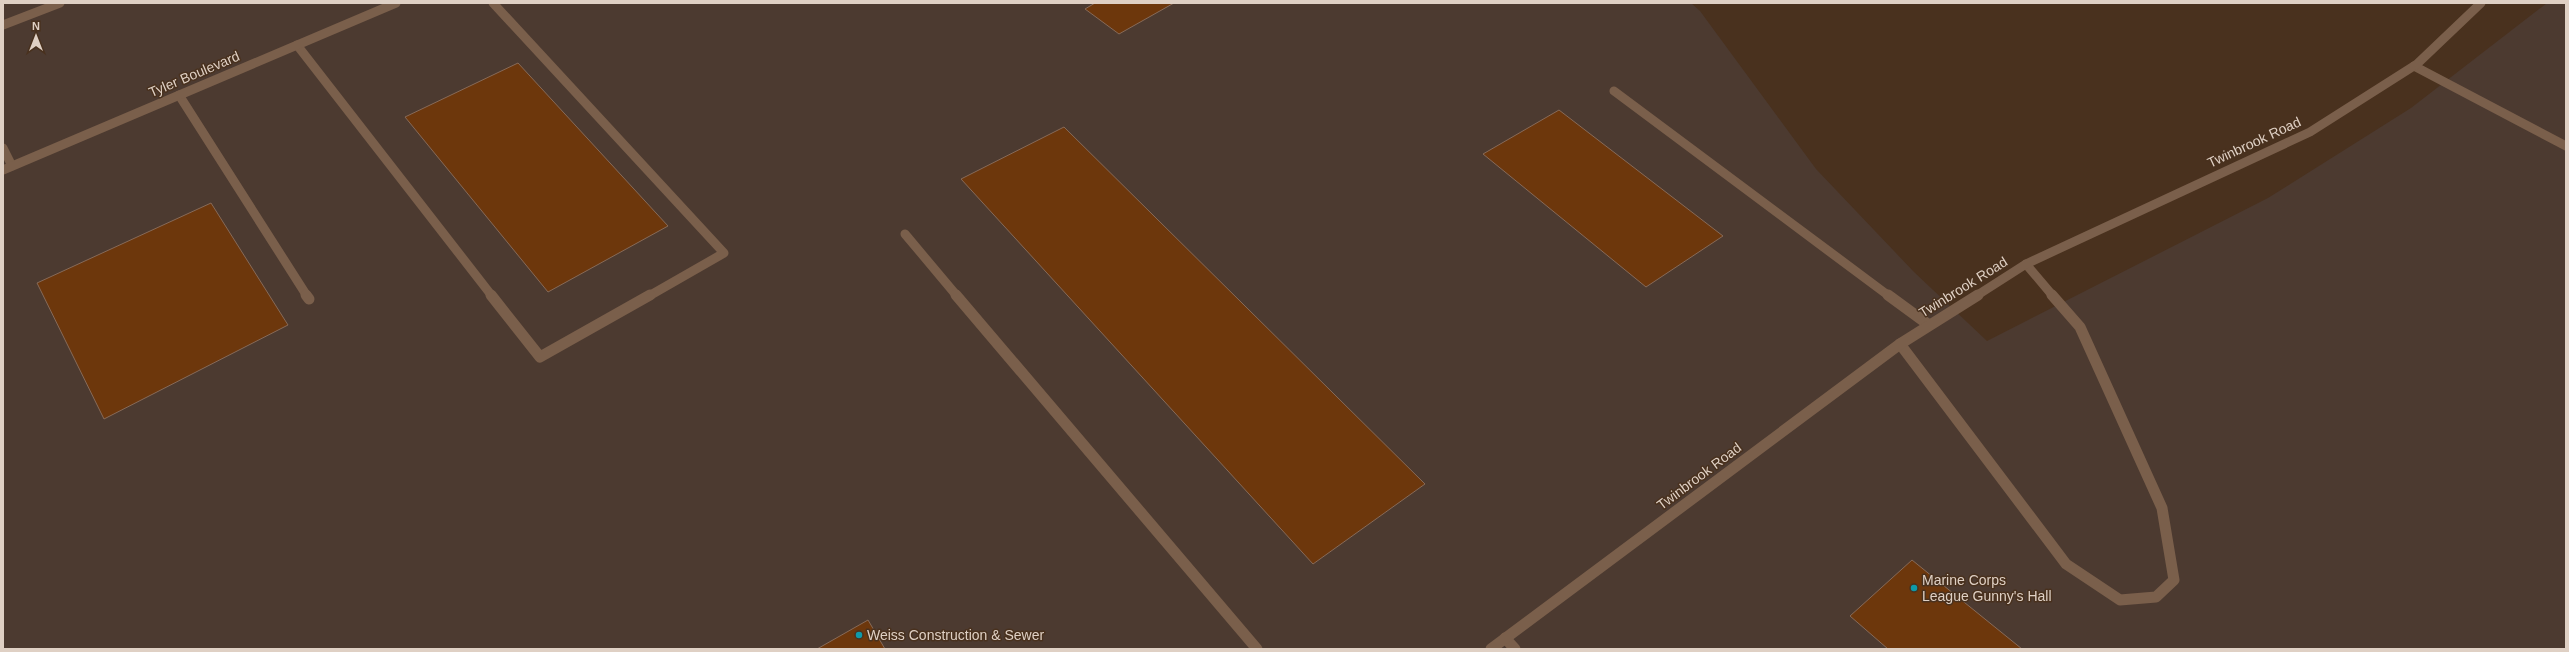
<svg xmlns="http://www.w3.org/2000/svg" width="2569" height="652" font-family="Helvetica,sans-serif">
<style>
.commercial{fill:#4c3a30}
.building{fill:#6d370c;stroke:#876a58}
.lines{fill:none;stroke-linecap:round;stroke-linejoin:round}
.service-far1{stroke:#7a5f4b;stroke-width:9}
.service{stroke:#7a5f4b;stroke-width:11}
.minor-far1{stroke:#7a5f4b;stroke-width:9}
.minor{stroke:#7a5f4b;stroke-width:11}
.tertiary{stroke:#7a5f4b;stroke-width:9}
.culture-dot{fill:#0f9aa8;stroke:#49311e;stroke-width:1.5}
.labels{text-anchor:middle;stroke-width:3;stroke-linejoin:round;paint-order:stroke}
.street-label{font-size:14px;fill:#dfd0c4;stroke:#49311e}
.poi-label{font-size:14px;fill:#dfd0c4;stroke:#49311e;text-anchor:start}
</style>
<rect width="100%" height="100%" fill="#49311e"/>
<path class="commercial" d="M3 3H1691L1700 11 1816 169 1914 272 1987 341 2268 198 2411 108 2547 3H2566V649H3Z"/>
<g class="building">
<path d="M1095 3H1174L1119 34 1085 9Z"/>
<path d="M518 63 668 226 548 292 405 117Z"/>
<path d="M1559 110 1723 236 1646 287 1483 154Z"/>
<path d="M1064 127 1425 484 1313 564 961 179Z"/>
<path d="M211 203 288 325 104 419 37 283Z"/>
<path d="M1912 560 2022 649H1888L1850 616Z"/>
<path d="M868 620 885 649H817Z"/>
</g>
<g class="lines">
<g class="service-far1">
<path d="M493 3 724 253 649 296"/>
<path d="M3 25 60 3"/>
<path d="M297 45 492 296"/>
<path d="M2414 66 2566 146"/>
<path d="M1614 91 1889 296"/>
<path d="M179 95 307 296"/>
<path d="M3 148 12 166"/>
<path d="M905 234 957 296"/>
<path d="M2026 264 2053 296"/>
</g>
<g class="service">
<path d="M306 295 309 299"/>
<path d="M491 295 540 357 650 295"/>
<path d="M956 295 1257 649"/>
<path d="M1888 295 1929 325"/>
<path d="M1900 344 2066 564 2120 600 2156 597 2174 580 2162 508 2080 327 2052 295"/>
<path d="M1505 638 1515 649"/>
</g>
<path class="minor-far1" d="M1976 296 2026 264 2310 132 2417 64 2481 3"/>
<path class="minor" d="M1491 649 1900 344 1978 295"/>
<path class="tertiary" d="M3 170 396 3"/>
</g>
<g class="culture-dot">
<circle cx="1914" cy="588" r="4"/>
<circle cx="859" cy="635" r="4"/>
</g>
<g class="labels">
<g class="street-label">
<text transform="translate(194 74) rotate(-23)" y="5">Tyler Boulevard</text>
<text transform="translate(2254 142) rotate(-25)" y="5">Twinbrook Road</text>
<text transform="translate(1963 287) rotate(-32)" y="5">Twinbrook Road</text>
<text transform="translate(1699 476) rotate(-37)" y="5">Twinbrook Road</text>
</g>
<g class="poi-label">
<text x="1922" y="585">Marine Corps<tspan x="1922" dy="16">League Gunny's Hall</tspan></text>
<text x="867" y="640">Weiss Construction &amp; Sewer</text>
</g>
</g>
<rect width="2569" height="652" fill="none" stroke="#dfd0c4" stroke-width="8"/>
<g transform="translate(36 36)" stroke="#49311e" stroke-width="3" paint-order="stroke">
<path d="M0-3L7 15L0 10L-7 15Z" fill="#dfd0c4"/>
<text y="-6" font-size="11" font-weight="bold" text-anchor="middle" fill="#dfd0c4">N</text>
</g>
</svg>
